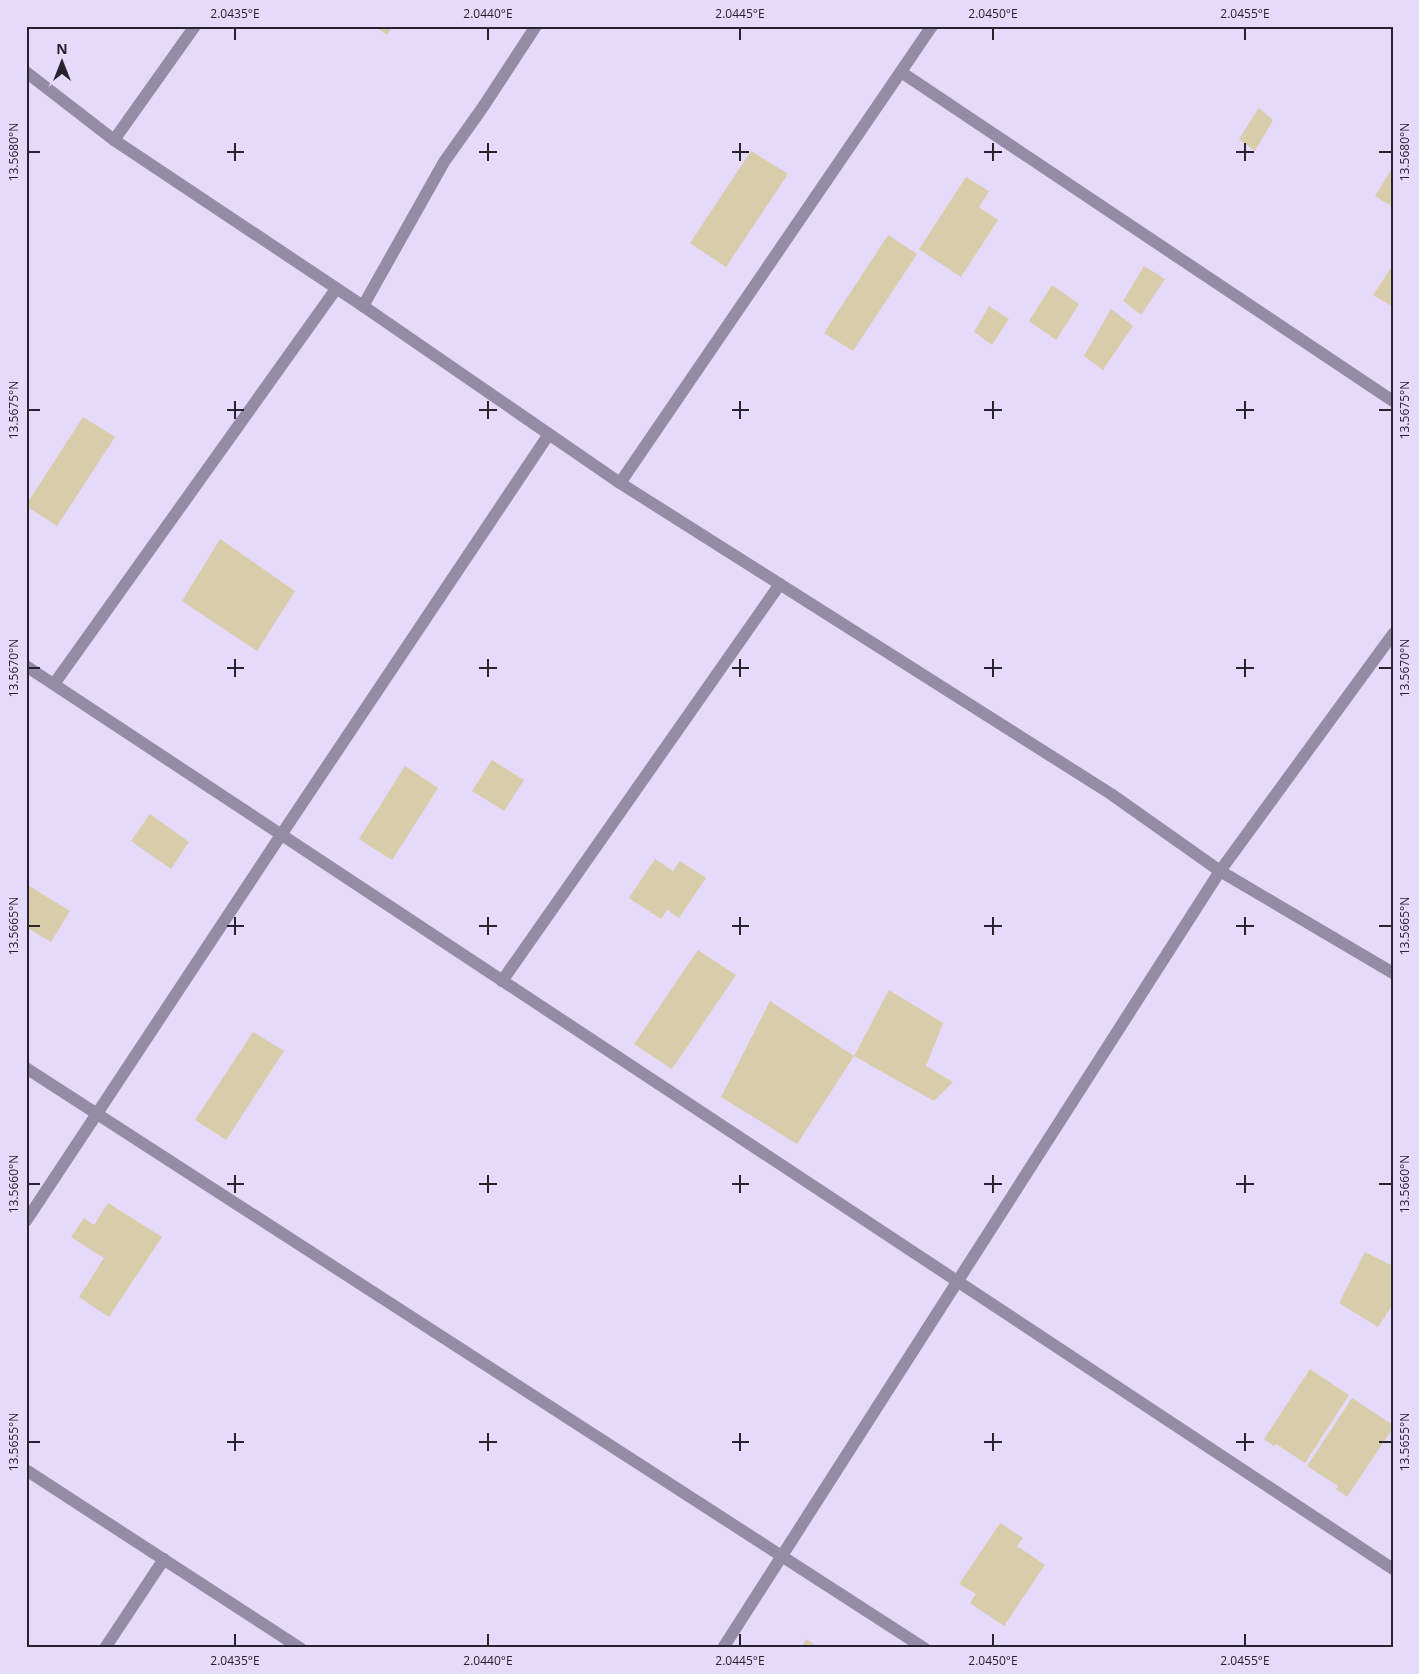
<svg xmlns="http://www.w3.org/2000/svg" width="1419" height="1674" font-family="'Open Sans',sans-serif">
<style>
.building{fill:#d8ccab}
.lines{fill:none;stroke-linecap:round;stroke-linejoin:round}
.minor{stroke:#948ba4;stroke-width:12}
.ticks{fill:none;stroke:#26222e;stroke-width:2}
.neatline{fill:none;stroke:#26222e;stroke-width:2}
.ticks-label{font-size:12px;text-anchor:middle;fill:#26222e}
</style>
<rect width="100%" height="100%" fill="#e6dafb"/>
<g class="building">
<path d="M374 26H393L387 35Z"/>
<path d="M1259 108 1273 120 1255 151 1239 139Z"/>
<path d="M751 151 788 174 726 267 690 243Z"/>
<path d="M1393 167V207L1375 196Z"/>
<path d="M966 177 989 191 979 207 998 220 961 277 919 249Z"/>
<path d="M888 235 917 254 853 351 824 333Z"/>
<path d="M1393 265V307L1373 295Z"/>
<path d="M1144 266 1165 279 1141 315 1123 301Z"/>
<path d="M1052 285 1079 304 1056 340 1029 321Z"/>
<path d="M989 306 1009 319 992 345 974 332Z"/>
<path d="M1111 309 1133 326 1103 370 1084 356Z"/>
<path d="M83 417 115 437 57 526 26 506V505Z"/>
<path d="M220 539 295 591 257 651 182 601Z"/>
<path d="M492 760 524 780 504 811 472 791Z"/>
<path d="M405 766 438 788 392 860 359 839Z"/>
<path d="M150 814 189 842 171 869 131 841Z"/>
<path d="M655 859 673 871 680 861 706 878 679 918 667 910 661 919 629 898Z"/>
<path d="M26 884 70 911 51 942 26 927Z"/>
<path d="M698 950 736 975 672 1069 634 1044Z"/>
<path d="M889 990 943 1023 926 1066 953 1082 934 1101 854 1056 797 1144 721 1097 770 1001 854 1056Z"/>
<path d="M253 1032 284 1051 226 1140 195 1120Z"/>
<path d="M108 1203 162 1237 109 1317 79 1297 104 1258 71 1237 84 1218 94 1225Z"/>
<path d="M1365 1252 1393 1266V1304L1378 1327 1339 1303Z"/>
<path d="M1310 1369 1349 1395 1305 1463 1276 1444 1274 1446 1264 1439Z"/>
<path d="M1352 1398 1393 1425V1428L1347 1497 1336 1489 1338 1486 1307 1466Z"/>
<path d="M1000 1523 1023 1538 1017 1546 1045 1565 1004 1626 970 1603 976 1594 959 1584Z"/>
<path d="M806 1639 819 1648H801Z"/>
</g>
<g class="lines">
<g class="minor">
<path d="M26 72 114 140 363 306 620 483 1111 794 1220 871 1393 973"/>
<path d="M901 72 1393 401"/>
<path d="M114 140 195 26"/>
<path d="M363 306 444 162 483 107 536 26"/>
<path d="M620 483 932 26"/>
<path d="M26 666 1393 1569"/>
<path d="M54 684 336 289"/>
<path d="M502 981 780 584"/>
<path d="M26 1068 924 1648"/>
<path d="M26 1221 281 835 549 434"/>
<path d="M26 1470 300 1648"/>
<path d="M105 1648 164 1559"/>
<path d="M723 1648 1220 871 1393 634"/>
</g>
</g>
<path class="ticks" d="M235 28V40M488 28V40M740 28V40M993 28V40M1245 28V40M235 143V161M488 143V161M740 143V161M993 143V161M1245 143V161M28 152H40M227 152H244M479 152H497M732 152H749M984 152H1002M1236 152H1254M1379 152H1392M235 401V419M488 401V419M740 401V419M993 401V419M1245 401V419M28 410H40M227 410H244M479 410H497M732 410H749M984 410H1002M1236 410H1254M1379 410H1392M235 659V677M488 659V677M740 659V677M993 659V677M1245 659V677M28 668H40M227 668H244M479 668H497M732 668H749M984 668H1002M1236 668H1254M1379 668H1392M235 917V935M488 917V935M740 917V935M993 917V935M1245 917V935M28 926H40M227 926H244M479 926H497M732 926H749M984 926H1002M1236 926H1254M1379 926H1392M235 1175V1193M488 1175V1193M740 1175V1193M993 1175V1193M1245 1175V1193M28 1184H40M227 1184H244M479 1184H497M732 1184H749M984 1184H1002M1236 1184H1254M1379 1184H1392M235 1433V1451M488 1433V1451M740 1433V1451M993 1433V1451M1245 1433V1451M28 1442H40M227 1442H244M479 1442H497M732 1442H749M984 1442H1002M1236 1442H1254M1379 1442H1392M235 1634V1646M488 1634V1646M740 1634V1646M993 1634V1646M1245 1634V1646"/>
<rect width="1419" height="1674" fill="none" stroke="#e6dafb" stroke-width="55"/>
<g transform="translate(62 62)" stroke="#e6dafb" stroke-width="4" paint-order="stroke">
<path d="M0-4L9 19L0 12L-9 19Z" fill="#26222e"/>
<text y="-8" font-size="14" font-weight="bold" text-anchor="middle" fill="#26222e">N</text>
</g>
<rect x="28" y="28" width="1364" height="1618" class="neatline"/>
<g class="ticks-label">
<text x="235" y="18">2.0435°E</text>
<text x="488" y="18">2.0440°E</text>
<text x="740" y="18">2.0445°E</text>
<text x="993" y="18">2.0450°E</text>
<text x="1245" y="18">2.0455°E</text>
<text transform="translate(14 152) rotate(-90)" y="4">13.5680°N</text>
<text transform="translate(1405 152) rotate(-90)" y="4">13.5680°N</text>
<text transform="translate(14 410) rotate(-90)" y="4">13.5675°N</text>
<text transform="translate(1405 410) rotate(-90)" y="4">13.5675°N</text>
<text transform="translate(14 668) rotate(-90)" y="4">13.5670°N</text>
<text transform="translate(1405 668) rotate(-90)" y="4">13.5670°N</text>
<text transform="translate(14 926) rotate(-90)" y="4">13.5665°N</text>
<text transform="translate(1405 926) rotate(-90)" y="4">13.5665°N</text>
<text transform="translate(14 1184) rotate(-90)" y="4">13.5660°N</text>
<text transform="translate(1405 1184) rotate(-90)" y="4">13.5660°N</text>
<text transform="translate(14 1442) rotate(-90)" y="4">13.5655°N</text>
<text transform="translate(1405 1442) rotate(-90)" y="4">13.5655°N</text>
<text x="235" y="1665">2.0435°E</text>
<text x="488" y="1665">2.0440°E</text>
<text x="740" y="1665">2.0445°E</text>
<text x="993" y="1665">2.0450°E</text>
<text x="1245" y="1665">2.0455°E</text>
</g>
</svg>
